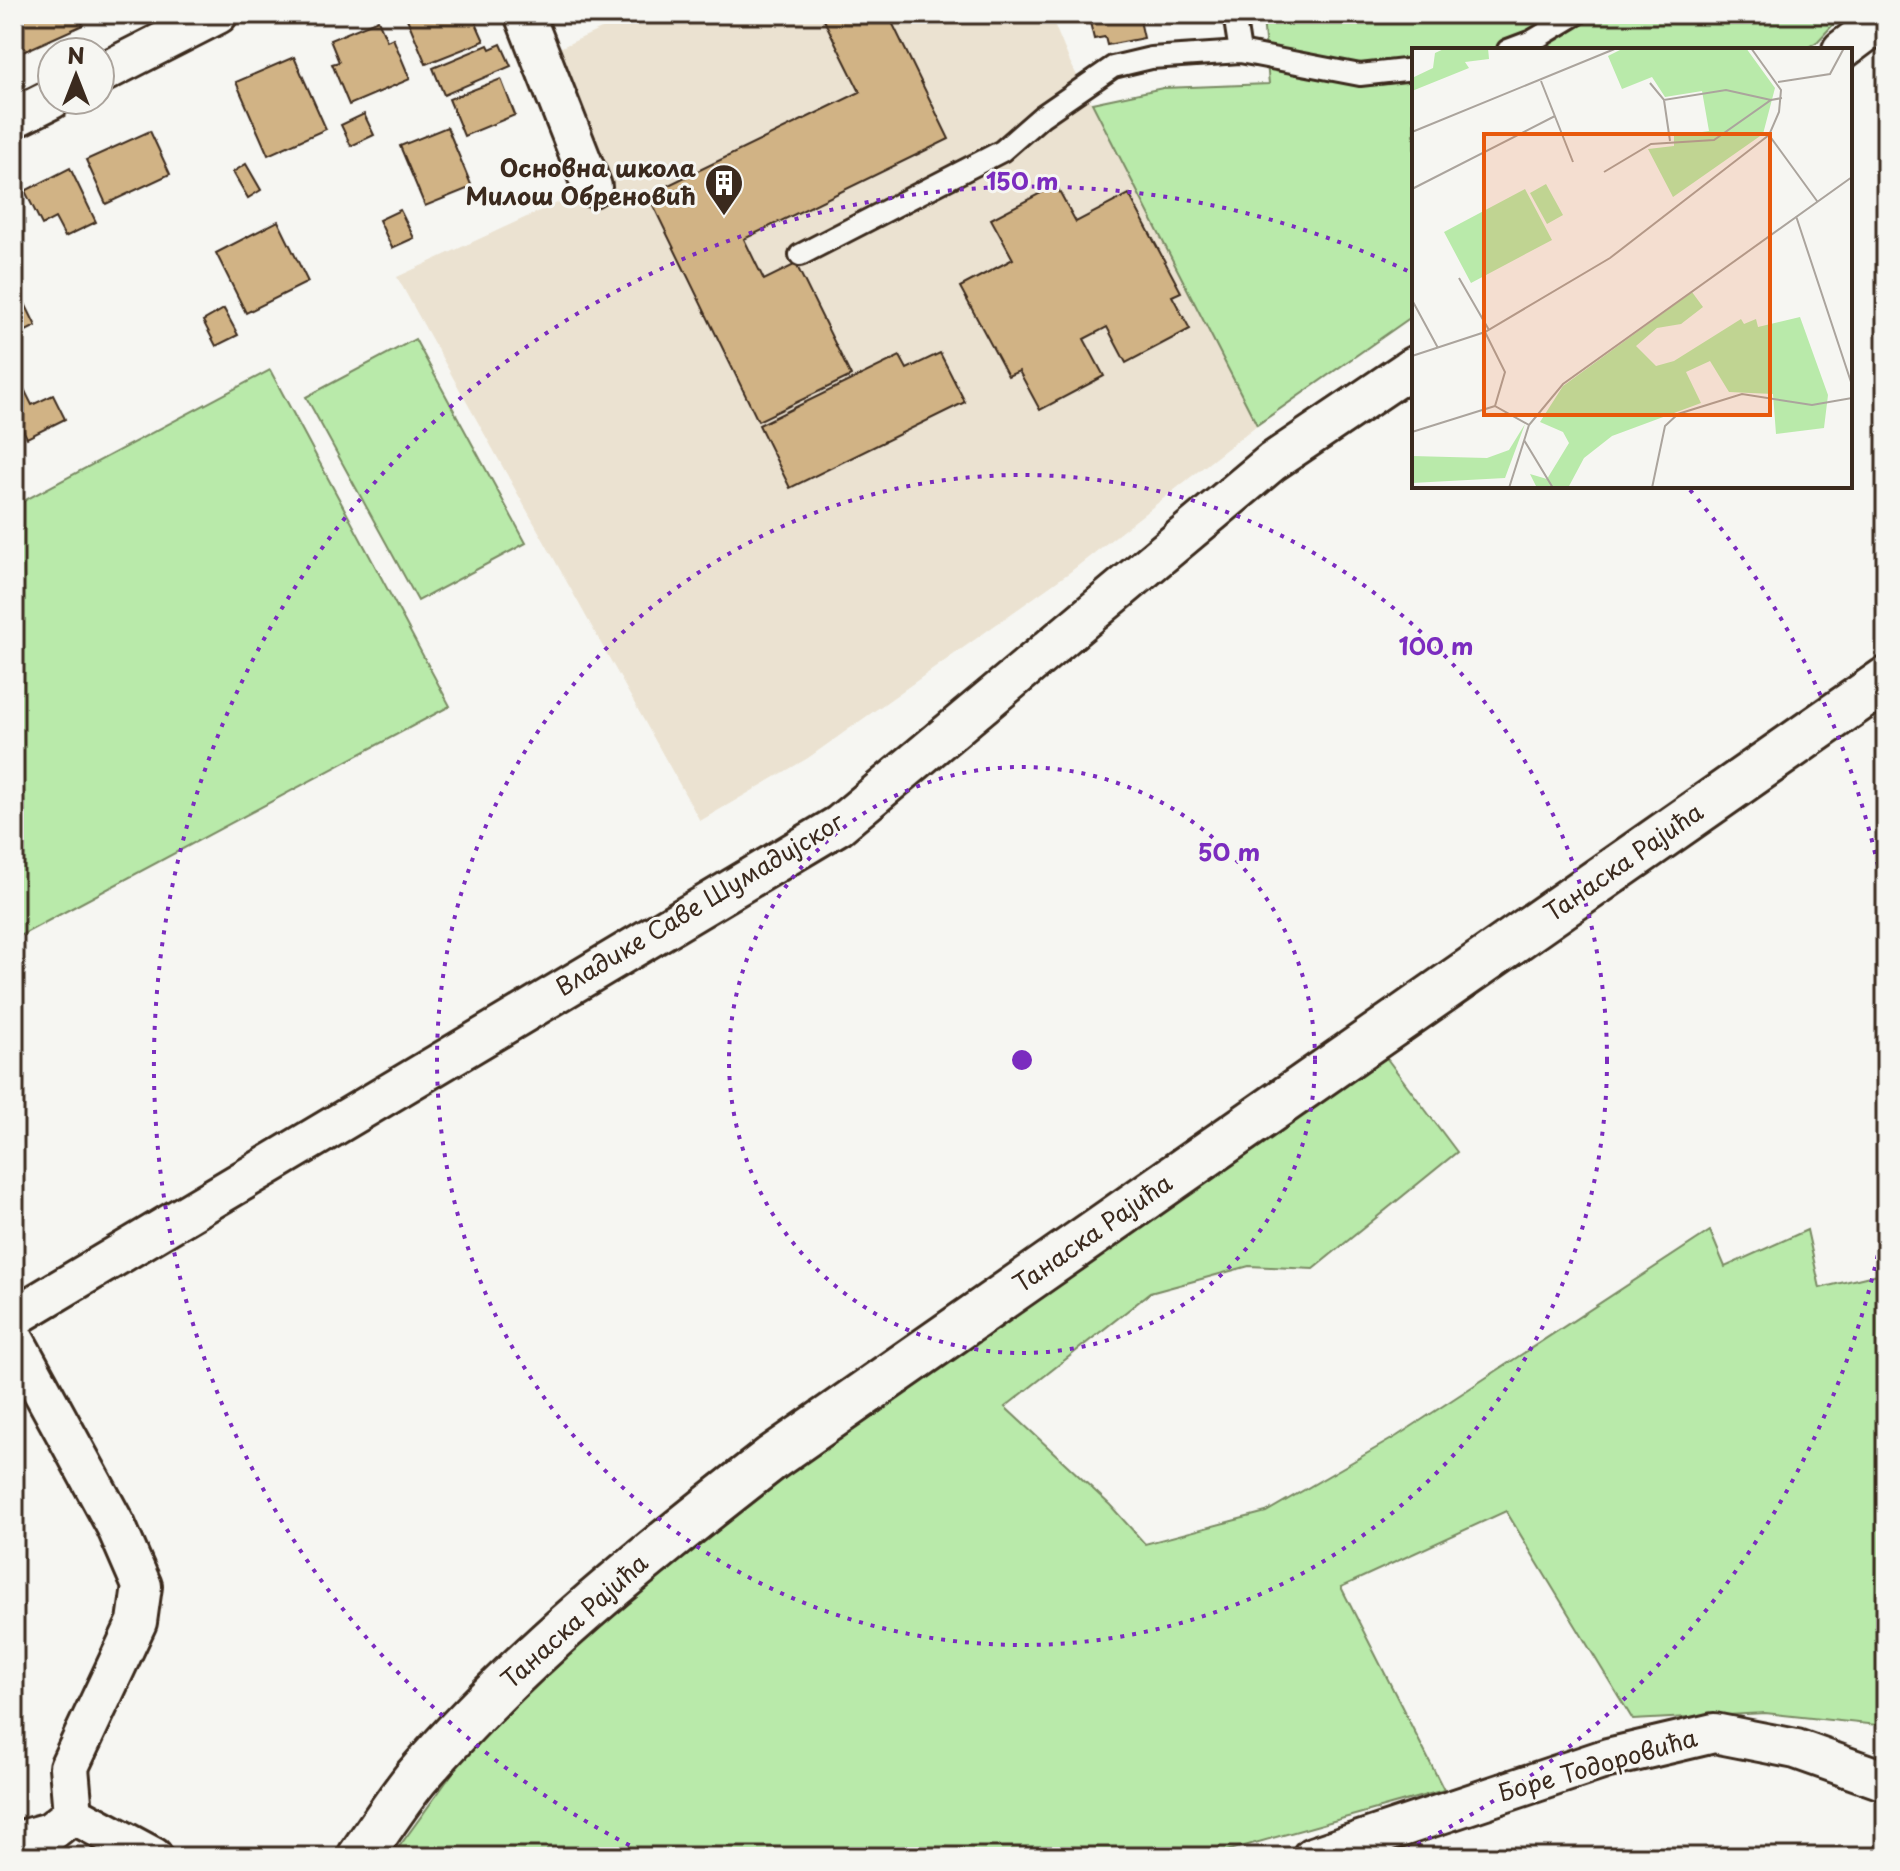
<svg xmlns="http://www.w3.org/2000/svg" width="1900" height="1871" font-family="'Playpen Sans',sans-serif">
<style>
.built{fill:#ebe2d1}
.green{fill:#b9eaaa;stroke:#7a8a64;stroke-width:2}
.building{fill:#d1b385;stroke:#3b2a1e;stroke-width:2}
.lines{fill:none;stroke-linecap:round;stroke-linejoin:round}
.service-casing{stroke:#3b2a1e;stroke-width:26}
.minor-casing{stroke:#3b2a1e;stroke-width:44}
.tertiary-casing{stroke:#3b2a1e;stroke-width:50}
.service{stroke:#f6f6f2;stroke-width:20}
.minor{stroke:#f6f6f2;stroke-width:38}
.tertiary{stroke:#f6f6f2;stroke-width:44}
.ring{fill:none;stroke:#7b2cbf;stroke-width:4;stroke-dasharray:4 8}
.labels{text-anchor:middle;stroke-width:6;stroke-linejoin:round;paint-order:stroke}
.poi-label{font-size:24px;font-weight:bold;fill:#3b2a1e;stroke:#f6f6f2;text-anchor:end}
.street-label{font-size:24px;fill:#3b2a1e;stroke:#f6f6f2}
.inset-road{fill:none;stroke:#aba49d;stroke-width:2}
.view{fill:#e8590c;fill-opacity:0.15;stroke:#e8590c;stroke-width:4}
.inset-edge{fill:none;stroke:#3b2a1e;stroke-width:4}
.centre{fill:#7b2cbf;stroke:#f6f6f2;stroke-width:4}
.ring-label{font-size:24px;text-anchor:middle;font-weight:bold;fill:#7b2cbf;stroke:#f6f6f2;stroke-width:6;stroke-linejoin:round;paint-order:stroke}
</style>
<rect width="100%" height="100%" fill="#f6f6f2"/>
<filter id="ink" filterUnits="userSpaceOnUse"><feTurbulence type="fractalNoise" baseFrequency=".0125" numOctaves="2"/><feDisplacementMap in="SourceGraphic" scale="16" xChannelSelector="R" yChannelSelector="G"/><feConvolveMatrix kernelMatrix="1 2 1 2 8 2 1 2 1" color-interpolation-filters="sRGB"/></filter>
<g filter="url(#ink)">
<path class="built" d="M634 14H1050L1070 62 1257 425 1070 572 808 758 700 821 397 277 609 179 553 51Z"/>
<g class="green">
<path d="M1287 14H1843L1818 41 1804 50H1414V315L1257 425 1092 103 1163 88 1269 84 1263 18Z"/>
<path d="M415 339 526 543 418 601 306 397Z"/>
<path d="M270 370 450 706 14 939V506Z"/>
<path d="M1382 1052 1457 1152 1313 1269 1249 1266 1150 1293 1005 1407 1110 1505 1145 1544 1266 1512 1397 1436 1710 1231 1725 1267 1807 1230 1820 1288 1886 1272V1726L1765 1713 1633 1720 1506 1511 1341 1587 1444 1790 1205 1857H395L399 1847 522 1677 735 1490Z"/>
</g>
<g class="building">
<path d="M14 14H78L83 25 14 56Z"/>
<path d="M405 14H472L484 41 426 64Z"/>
<path d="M821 14H888L949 139 744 239 764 280 796 264 851 376 758 421 648 195 860 92Z"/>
<path d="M1088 14H1149L1139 16 1144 38 1107 45 1105 37 1094 39Z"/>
<path d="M378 20 387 41 393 38 410 79 349 105 332 64 339 62 330 40Z"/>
<path d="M501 44 511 66 444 95 433 68 488 45 490 49Z"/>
<path d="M294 57 326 129 268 155 236 82Z"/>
<path d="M501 79 515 115 464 136 449 99Z"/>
<path d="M364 114 374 135 351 146 341 125Z"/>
<path d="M447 127 472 187 425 206 400 146Z"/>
<path d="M150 131 170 174 106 204 86 160Z"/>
<path d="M246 164 261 190 248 198 233 172Z"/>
<path d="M70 168 96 222 65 237 55 218 42 225 25 191Z"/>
<path d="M1056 185 1076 222 1129 194 1181 292 1172 296 1190 329 1126 363 1107 327 1084 339 1104 376 1040 410 1019 371 1008 376 960 287 1013 259 991 219Z"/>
<path d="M400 210 414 238 392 248 379 220Z"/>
<path d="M278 221 308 282 246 313 216 253Z"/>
<path d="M14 281 36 326 14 337Z"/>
<path d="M224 309 238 335 216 346 203 321Z"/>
<path d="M940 353 965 402 790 488 759 425 900 356 907 369Z"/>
<path d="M14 369 32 405 53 395 65 419 27 438 14 411Z"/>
</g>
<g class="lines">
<defs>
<g id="service">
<path d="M1234 14 1240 52"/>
<path d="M1508 50 1532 41 1577 14"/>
<path d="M800 255 1002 151 1042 116 1113 67 1151 58 1240 52 1360 75 1414 69"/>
</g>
<g id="minor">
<path d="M524 14 592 187"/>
<path d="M1842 50 1886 17"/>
<path d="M100 74 218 14"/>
<path d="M14 118 52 99"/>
<path d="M14 1317 839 825 1272 462 1414 366"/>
<path d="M14 1339 116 1526 142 1586 137 1622 69 1767 73 1814 153 1857"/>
<path d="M14 1842 50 1832 73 1814"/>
<path d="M1312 1857 1608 1758 1714 1733 1796 1749 1886 1781"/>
</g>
<path id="tertiary" d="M360 1857C378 1831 396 1803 416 1778 520 1656 646 1556 772 1458L1886 680"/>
</defs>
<use href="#service" class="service-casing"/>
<use href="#minor" class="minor-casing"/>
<use href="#tertiary" class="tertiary-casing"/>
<use href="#service" class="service"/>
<use href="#minor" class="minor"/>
<use href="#tertiary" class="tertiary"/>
</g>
</g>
<g class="ring">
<circle cx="1022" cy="1060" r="293"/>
<circle cx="1022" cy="1060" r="585"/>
<path d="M1885 1220A878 878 0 0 1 1393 1856M651 1856A878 878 0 1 1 1414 274M1690 490A878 878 0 0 1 1885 900"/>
</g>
<defs>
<symbol id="building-pin" viewBox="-11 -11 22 30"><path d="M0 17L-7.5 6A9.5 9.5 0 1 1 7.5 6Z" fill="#3b2a1e" stroke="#f6f6f2"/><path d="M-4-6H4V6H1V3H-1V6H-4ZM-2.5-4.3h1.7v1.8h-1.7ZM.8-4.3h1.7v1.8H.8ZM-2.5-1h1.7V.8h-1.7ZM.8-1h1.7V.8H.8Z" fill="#fff"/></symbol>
</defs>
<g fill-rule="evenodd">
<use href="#building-pin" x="702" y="161" width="44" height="60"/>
</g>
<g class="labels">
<g class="poi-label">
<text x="696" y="177">Основна школа<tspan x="696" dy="28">Милош Обреновић</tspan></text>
</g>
<g class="street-label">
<text transform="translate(1624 863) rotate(-35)" y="8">Танаска Рајића</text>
<text transform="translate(700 905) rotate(-31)" y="8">Владике Саве Шумадијског</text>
<text transform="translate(1093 1234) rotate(-35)" y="8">Танаска Рајића</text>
<text transform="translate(575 1622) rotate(-42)" y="8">Танаска Рајића</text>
<text transform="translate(1598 1766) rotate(-16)" y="8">Боре Тодоровића</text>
</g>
</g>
<g transform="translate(1412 48)">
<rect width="440" height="440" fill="#f6f6f2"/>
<path d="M34 0H76L77 11 53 14 57 20 0 43V30L21 20 23 5ZM212 0H334L363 40 351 86 261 149 236 101 262 98V88L297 83 290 43 253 49 240 29 210 41 196 8ZM134 136 151 167 135 176 118 145ZM113 141 140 192 59 235 32 184ZM280 244 291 259 269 276 245 280 224 298 244 318 262 313 329 271 332 276 344 271 346 279 388 269 416 347 412 380 364 386 361 346 317 344 298 313 274 324 289 355 200 388 172 410 156 440H125L118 426 135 431 157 395 151 384 128 374 151 338ZM113 376 93 430 0 435V408L75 410 97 402Z" fill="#b9eaaa"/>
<path class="inset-road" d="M339 0 369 42 367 64 357 87 405 153M129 33 161 114M366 34 418 26 432 0M238 35 252 52 314 42 359 52M252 52 258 93M0 84 205 0M192 124 239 96 302 92 359 52 370 50M0 141 143 68M384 168 440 337M47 230 77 282M0 252 26 300M73 284 93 324 83 358 117 377M0 308 73 284 198 210 357 87M0 384 83 358M112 392 141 440M97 440 117 377 151 336 440 129M240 440 253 378 266 366 330 346 400 357 440 350"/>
<path class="view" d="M72 86H358V367H72Z"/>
<rect width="440" height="440" class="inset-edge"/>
</g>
<circle cx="1022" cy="1060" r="12" class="centre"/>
<g class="ring-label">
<text x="1022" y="190">150 m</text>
<text x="1436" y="655">100 m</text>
<text x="1229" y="861">50 m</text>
</g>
<rect width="1900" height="1871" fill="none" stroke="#f6f6f2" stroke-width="48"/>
<rect x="24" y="24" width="1852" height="1823" fill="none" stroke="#3b2a1e" stroke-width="3" filter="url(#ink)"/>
<g transform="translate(76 76)"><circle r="38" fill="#f6f6f2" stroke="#aba49d" stroke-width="2"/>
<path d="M0-6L14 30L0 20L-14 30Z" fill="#3b2a1e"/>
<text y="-12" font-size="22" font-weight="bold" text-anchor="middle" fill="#3b2a1e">N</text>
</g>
</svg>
